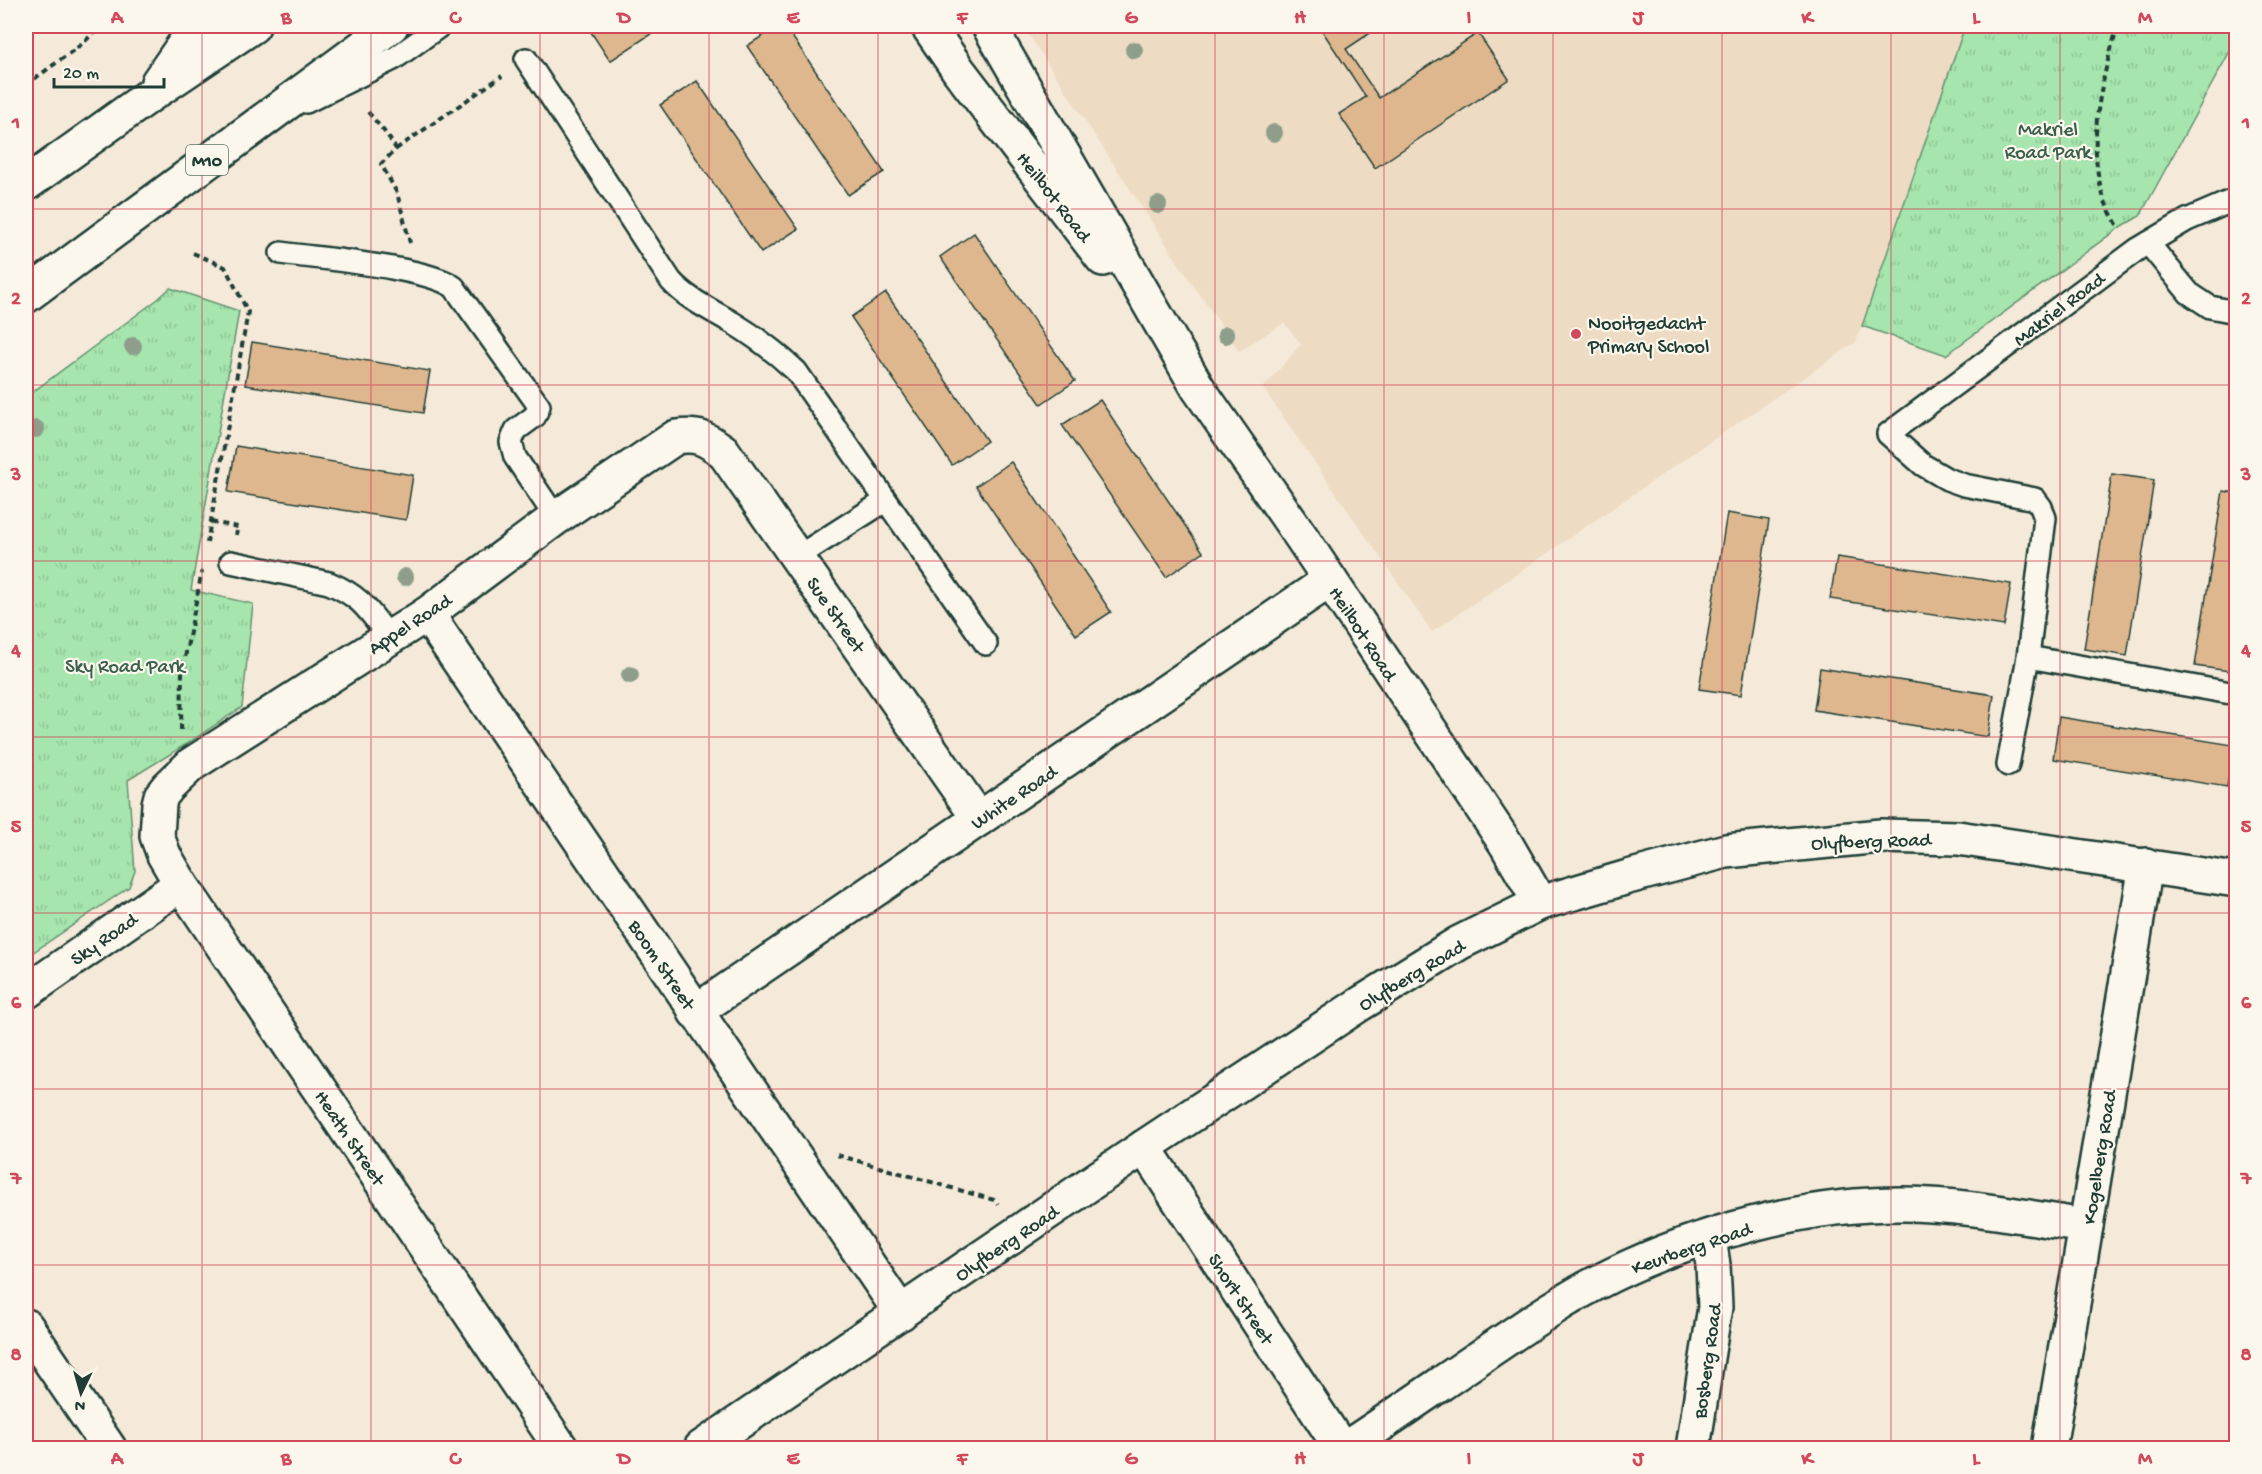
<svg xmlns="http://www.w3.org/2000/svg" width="2262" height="1474" font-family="'Gochi Hand',sans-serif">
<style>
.built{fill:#eedbc3}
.park{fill:url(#park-tufts);stroke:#629170;stroke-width:1.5}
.building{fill:#deb78f;stroke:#1f3d34;stroke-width:1.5}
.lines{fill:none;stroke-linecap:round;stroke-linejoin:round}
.service-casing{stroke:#1f3d34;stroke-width:26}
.minor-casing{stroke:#1f3d34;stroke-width:38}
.primary-casing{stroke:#1f3d34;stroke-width:38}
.path{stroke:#1f3d34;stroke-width:4;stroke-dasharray:6 4.5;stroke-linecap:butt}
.service{stroke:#fbf7ec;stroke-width:21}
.minor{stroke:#fbf7ec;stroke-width:33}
.primary{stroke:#fbf7ec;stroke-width:33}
.tree{fill:#8e9e8b}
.grid{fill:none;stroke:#d1495b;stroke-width:1.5;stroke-opacity:0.55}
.poi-dot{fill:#d1495b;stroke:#fbf7ec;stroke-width:2}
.labels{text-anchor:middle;stroke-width:4.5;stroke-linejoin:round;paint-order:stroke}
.shield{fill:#fbf7ec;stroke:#61756b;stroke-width:1.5}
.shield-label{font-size:18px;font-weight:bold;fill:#1f3d34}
.park-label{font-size:20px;fill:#3a5f4c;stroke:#fbf7ec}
.street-label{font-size:20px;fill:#1f3d34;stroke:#fbf7ec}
.poi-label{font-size:20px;fill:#1f3d34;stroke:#fbf7ec;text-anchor:start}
.neatline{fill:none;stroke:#d1495b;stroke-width:2}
.grid-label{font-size:20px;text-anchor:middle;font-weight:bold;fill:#d1495b}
</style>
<defs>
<pattern id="park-tufts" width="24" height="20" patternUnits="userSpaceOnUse" patternTransform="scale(1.5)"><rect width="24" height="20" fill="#a6e5ad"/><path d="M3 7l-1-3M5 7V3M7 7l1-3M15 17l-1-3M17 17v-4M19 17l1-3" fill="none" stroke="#8ec595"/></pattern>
</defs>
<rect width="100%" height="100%" fill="#f5ead9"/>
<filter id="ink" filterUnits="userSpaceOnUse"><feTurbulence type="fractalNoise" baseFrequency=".0167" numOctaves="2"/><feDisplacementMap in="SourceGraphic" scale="12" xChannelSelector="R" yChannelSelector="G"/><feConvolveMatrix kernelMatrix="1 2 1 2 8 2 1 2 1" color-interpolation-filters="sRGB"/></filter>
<g filter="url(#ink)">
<path class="built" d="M1023 26H1965L1856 342 1432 632 1263 388 1301 344 1284 323 1239 351 1189 279Z"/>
<g class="park">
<path d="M1965 26H2236V40L2140 216 2119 228 1946 355 1862 326Z"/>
<path d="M170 288 239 311 191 590 253 604 242 707 185 745 128 780 135 871 129 887 26 957V397L158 299Z"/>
</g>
<g class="building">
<path d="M587 26H663L610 61Z"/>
<path d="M778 26H785L884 172 848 195 747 46Z"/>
<path d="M1319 26H1381L1346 49 1379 98 1478 33 1509 79 1375 168 1339 114 1366 97Z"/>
<path d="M697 81 798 229 761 253 660 105Z"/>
<path d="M974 233 1075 381 1041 404 940 257Z"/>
<path d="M886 293 987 441 952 465 851 317Z"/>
<path d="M252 342 430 371 423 413 245 385Z"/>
<path d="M1100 400 1203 552 1166 577 1062 425Z"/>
<path d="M236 446 413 475 406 520 228 492Z"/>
<path d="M1011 462 1111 612 1076 635 976 486Z"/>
<path d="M2112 474 2154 480 2127 656 2084 649Z"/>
<path d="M2223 491 2236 493V672L2195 666Z"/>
<path d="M1727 513 1769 520 1741 695 1699 689Z"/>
<path d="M1837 557 2011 584 2004 626 1830 599Z"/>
<path d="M1820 668 1994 695 1988 737 1814 710Z"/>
<path d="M2059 717 2233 745 2227 787 2053 759Z"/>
</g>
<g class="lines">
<defs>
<g id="service">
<path d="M526 59 671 281C688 300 712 310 733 323 756 337 777 353 796 371L986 644"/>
<path d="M306 102 395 58 440 26"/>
<path d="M2236 199 2187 220 2138 249 1888 434 1923 465 1947 479 1964 485 2035 499 2041 507 2045 518 2028 657 2236 694"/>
<path d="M2148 243 2189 293 2210 307 2236 312"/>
<path d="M281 253C321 259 426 267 454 287L539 406 535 416 516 430 511 442 515 457 556 518"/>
<path d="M797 557 885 501"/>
<path d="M231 562 329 583C362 597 368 610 389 637"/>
<path d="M2008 765 2028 657"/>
</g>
<g id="minor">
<path d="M928 26 959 71 1103 259"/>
<path d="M989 26 1198 388 1302 538 1506 844 1540 903"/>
<path d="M427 614 901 1313"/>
<path d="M26 992 181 884"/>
<path d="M695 1012 1330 580"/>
<path d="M1144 1147 1341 1448"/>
<path d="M26 1326 109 1448"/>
<path d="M561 1448 181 884 164 855 157 836 159 804 161 796 168 787 192 764 427 614 556 518 676 437C698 434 705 438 723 451L979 819"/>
<path d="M701 1448 1144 1147 1360 1004 1459 943 1540 903 1628 877 1726 851 1881 836 1958 838 2236 880"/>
<path d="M1346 1448C1390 1419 1433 1389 1477 1359 1521 1329 1565 1298 1612 1275 1698 1233 1805 1204 1901 1204 1963 1204 2025 1217 2086 1226"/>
<path d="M1693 1448 1715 1307 1713 1265 1709 1238"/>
<path d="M2049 1448 2146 865"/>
</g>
<g id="primary">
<path d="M158 82 197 26"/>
<path d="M26 184 149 96 253 26"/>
<path d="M26 296 391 26"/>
</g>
</defs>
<use href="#service" class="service-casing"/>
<use href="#minor" class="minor-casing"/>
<use href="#primary" class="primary-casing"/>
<g class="path">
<path d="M2118 26C2102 76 2086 142 2103 195 2106 206 2113 217 2119 228"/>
<path d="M26 85 82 44 101 26"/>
<path d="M368 112 388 136 396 149 381 164 397 193 410 243"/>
<path d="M396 149 502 76"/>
<path d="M193 253 225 267 248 312 207 543"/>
<path d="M211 522 238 527 236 535"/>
<path d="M181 730 182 673 202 571"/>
<path d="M837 1155 994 1200 998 1204"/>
</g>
<use href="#service" class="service"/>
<use href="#minor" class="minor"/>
<use href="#primary" class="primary"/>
</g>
<g class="tree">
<circle cx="1134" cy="50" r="9"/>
<circle cx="1274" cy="133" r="9"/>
<circle cx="1158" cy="205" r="9"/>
<circle cx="1226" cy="335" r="9"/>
<circle cx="133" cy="346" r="9"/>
<circle cx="36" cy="429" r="9"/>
<circle cx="405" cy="577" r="9"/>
<circle cx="630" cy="675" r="9"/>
</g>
</g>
<path class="grid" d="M202 26V1448M371 26V1448M540 26V1448M709 26V1448M878 26V1448M1047 26V1448M1215 26V1448M1384 26V1448M1553 26V1448M1722 26V1448M1891 26V1448M2060 26V1448M26 209H2236M26 385H2236M26 561H2236M26 737H2236M26 913H2236M26 1089H2236M26 1265H2236"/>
<circle class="poi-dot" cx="1576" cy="334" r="6"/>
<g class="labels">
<rect class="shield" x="186" y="145" width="42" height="30" rx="4.5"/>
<g class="shield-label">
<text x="207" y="166">M10</text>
</g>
<g class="park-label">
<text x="2048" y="135">Makriel<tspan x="2048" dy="23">Road Park</tspan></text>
<text x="125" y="672">Sky Road Park</text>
</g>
<g class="street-label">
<text transform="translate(1055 196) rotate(52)" y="7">Heilbot Road</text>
<text transform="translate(2058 308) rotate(-37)" y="7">Makriel Road</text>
<text transform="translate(837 614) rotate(55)" y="7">Sue Street</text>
<text transform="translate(409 623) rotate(-33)" y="7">Appel Road</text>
<text transform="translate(1364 633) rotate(57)" y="7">Heilbot Road</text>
<text transform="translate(1013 796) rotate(-34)" y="7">White Road</text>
<text transform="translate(1871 840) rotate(-2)" y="7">Olyfberg Road</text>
<text transform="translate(103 938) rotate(-35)" y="7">Sky Road</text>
<text transform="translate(663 964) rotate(56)" y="7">Boom Street</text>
<text transform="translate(1411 974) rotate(-31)" y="7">Olyfberg Road</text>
<text transform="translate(351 1137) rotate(56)" y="7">Heath Street</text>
<text transform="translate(2098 1157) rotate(-81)" y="7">Kogelberg Road</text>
<text transform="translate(1006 1242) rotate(-34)" y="7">Olyfberg Road</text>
<text transform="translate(1691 1247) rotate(-19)" y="7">Keurberg Road</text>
<text transform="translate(1242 1298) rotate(57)" y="7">Short Street</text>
<text transform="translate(1706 1361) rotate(-82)" y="7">Bosberg Road</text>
</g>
<g class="poi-label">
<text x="1588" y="329">Nooitgedacht<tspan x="1588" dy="23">Primary School</tspan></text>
</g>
</g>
<rect width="2262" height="1474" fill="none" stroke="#fbf7ec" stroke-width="66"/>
<g transform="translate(81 1393) rotate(185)" stroke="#fbf7ec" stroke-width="4.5" paint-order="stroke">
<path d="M0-4.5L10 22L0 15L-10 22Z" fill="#1f3d34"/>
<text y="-9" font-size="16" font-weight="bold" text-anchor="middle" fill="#1f3d34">N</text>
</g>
<path d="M54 78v9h110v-9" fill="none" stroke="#1f3d34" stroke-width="3"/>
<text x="63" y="78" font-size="18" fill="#1f3d34" stroke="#fbf7ec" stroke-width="4.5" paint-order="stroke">20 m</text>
<rect x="33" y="33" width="2196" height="1408" class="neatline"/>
<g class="grid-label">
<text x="117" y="23">A</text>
<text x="286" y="23">B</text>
<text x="455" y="23">C</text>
<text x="624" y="23">D</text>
<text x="793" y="23">E</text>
<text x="962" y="23">F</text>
<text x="1131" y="23">G</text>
<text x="1300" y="23">H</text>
<text x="1469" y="23">I</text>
<text x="1638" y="23">J</text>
<text x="1807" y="23">K</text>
<text x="1976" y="23">L</text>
<text x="2145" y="23">M</text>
<text x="16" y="128">1</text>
<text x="2246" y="128">1</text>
<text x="16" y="304">2</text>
<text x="2246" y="304">2</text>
<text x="16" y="480">3</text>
<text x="2246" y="480">3</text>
<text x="16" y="656">4</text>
<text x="2246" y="656">4</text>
<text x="16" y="832">5</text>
<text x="2246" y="832">5</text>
<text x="16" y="1008">6</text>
<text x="2246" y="1008">6</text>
<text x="16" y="1184">7</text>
<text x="2246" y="1184">7</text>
<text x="16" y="1360">8</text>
<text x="2246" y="1360">8</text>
<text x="117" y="1464">A</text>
<text x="286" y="1464">B</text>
<text x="455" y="1464">C</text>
<text x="624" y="1464">D</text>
<text x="793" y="1464">E</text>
<text x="962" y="1464">F</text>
<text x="1131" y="1464">G</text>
<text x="1300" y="1464">H</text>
<text x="1469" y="1464">I</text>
<text x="1638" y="1464">J</text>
<text x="1807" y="1464">K</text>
<text x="1976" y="1464">L</text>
<text x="2145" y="1464">M</text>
</g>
</svg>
